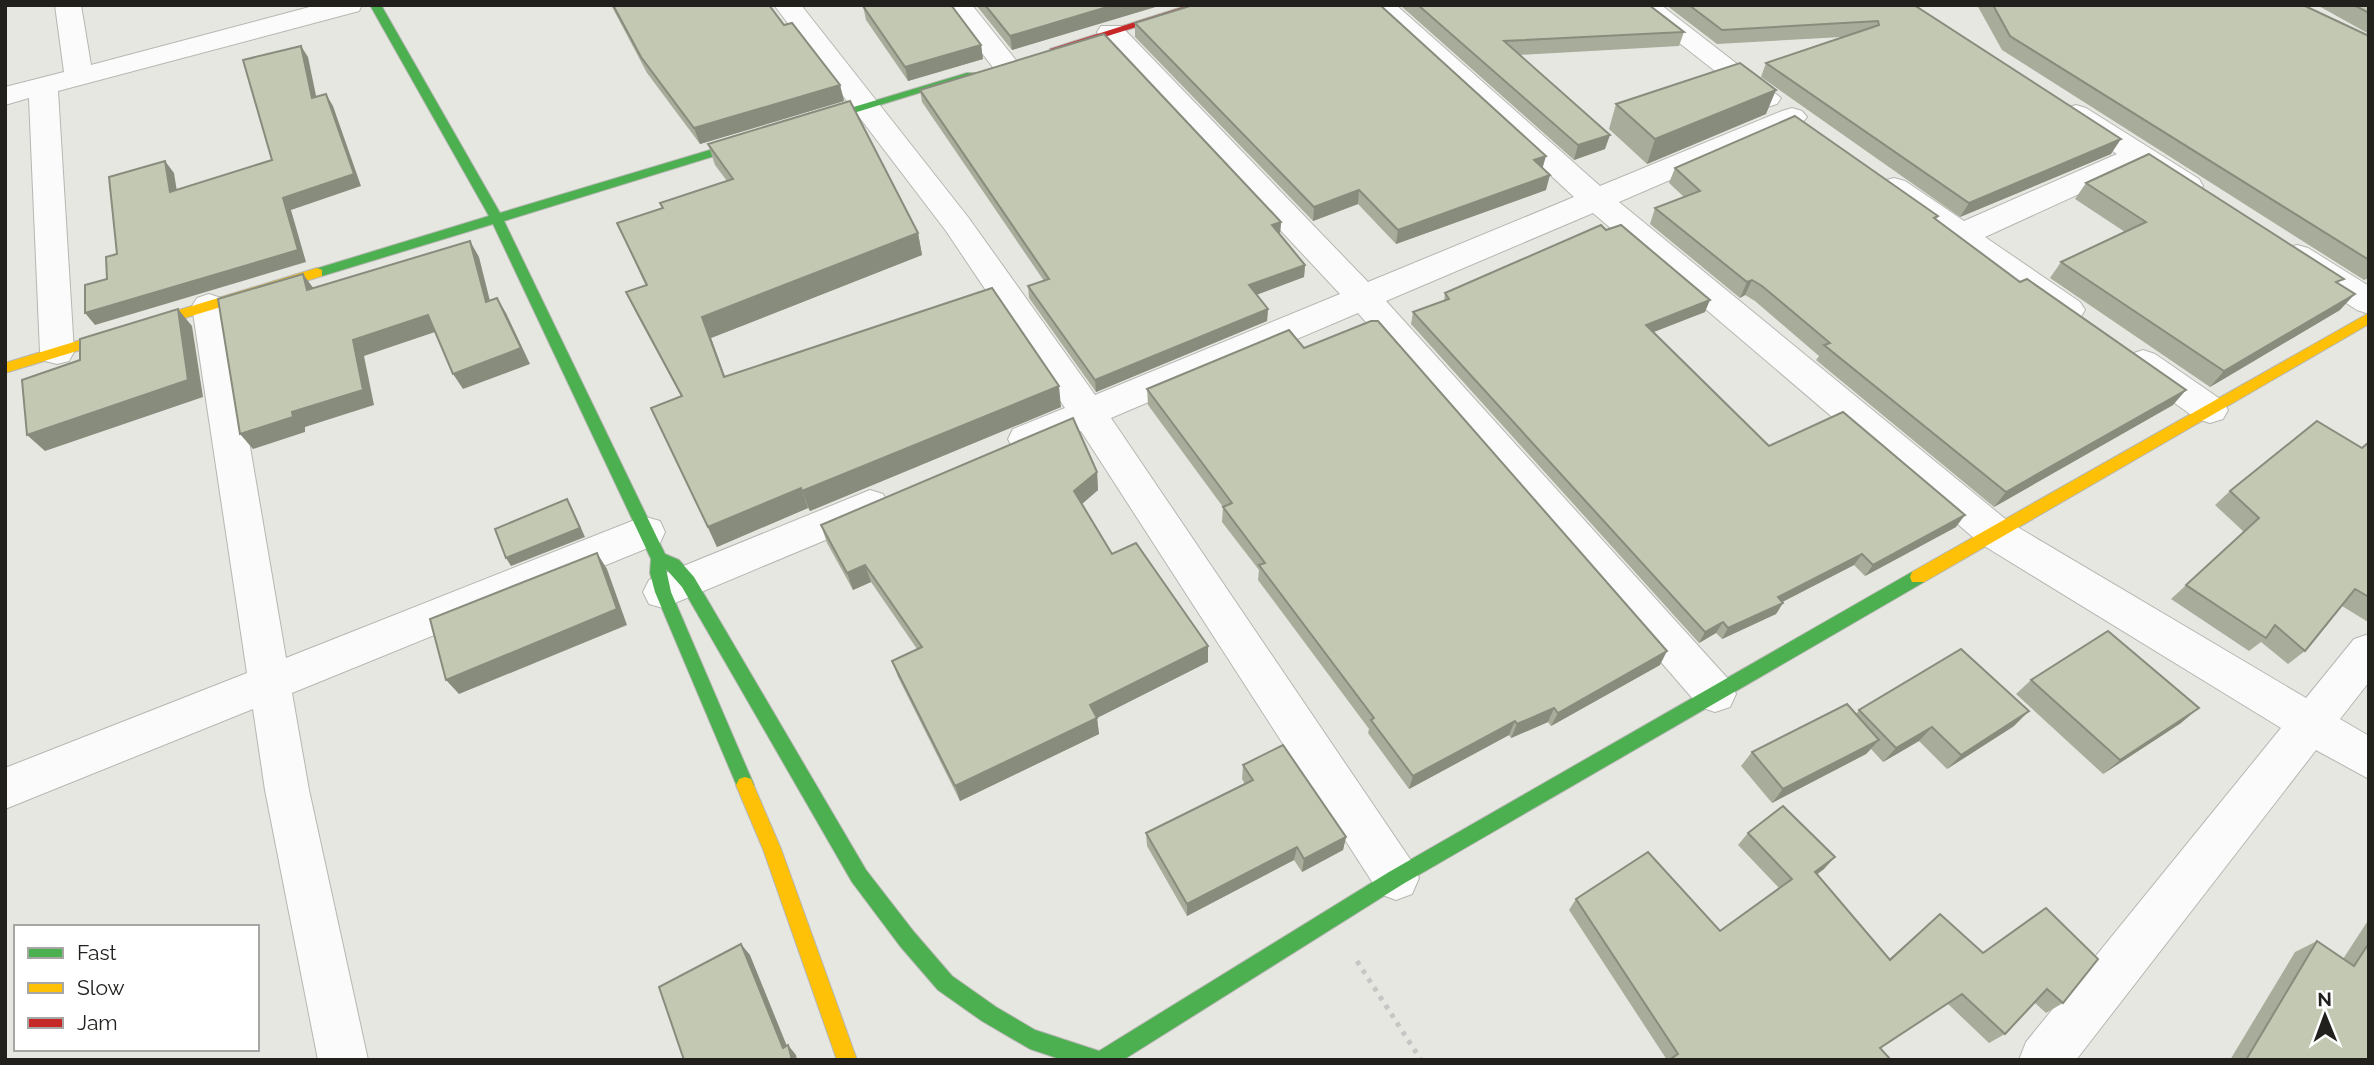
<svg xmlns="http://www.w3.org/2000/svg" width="2374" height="1065" font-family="Raleway,sans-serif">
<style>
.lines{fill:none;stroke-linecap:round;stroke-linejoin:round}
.street-casing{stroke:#b6b6b2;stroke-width:2}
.fast-casing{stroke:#b6b6b2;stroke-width:2}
.slow-casing{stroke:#b6b6b2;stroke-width:2}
.jam-casing{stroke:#b6b6b2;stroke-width:2}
.path{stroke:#c6c6c5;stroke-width:5;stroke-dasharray:4.5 6;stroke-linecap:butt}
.street{fill:#fbfbfb;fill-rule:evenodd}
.fast{fill:#4caf50;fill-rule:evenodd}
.slow{fill:#ffc107;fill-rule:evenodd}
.jam{fill:#c62828;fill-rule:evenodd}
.wall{fill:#a8ac9a}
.shaded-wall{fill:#888c7d}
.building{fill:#c3c8b3;stroke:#888c7d;stroke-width:2}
</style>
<rect width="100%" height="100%" fill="#e7e7e2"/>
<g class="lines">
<defs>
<g id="street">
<path d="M55 5H81L91 65 317 5H362L359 11 58 91 74 352 69 361 57 364 45 361 40 352 29 98 5 105V87L64 72Z"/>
<path d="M774 5H801L968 217 1095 395 1340 294 1101 38 1097 32 1101 26H1121L1368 282 1574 197 1367 5H1396L1600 186 1782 111 1792 108 1802 111 1807 117 1802 123 1619 202 2009 522 2306 698 2354 639 2369 634V682L2340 719 2369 736V779L2316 750 2076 1060H2019L2026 1042 2281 728 1981 544 1593 213 1386 301 1730 681 1736 694 1730 707 1715 712 1700 707 1358 313 1111 418 1412 862 1419 878 1412 894 1396 900 1380 894 1081 431 1026 453 1013 449 1008 439 1013 429 1065 408 946 231Z"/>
<path d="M945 5H972L1019 64 1015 70 1005 72 995 70Z"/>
<path d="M1631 5H1661L1781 98 1777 104 1767 107 1757 104Z"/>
<path d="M2076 105 2086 108 2199 179 2203 186 2199 193C2176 199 2157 180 2138 167L1985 237 2080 302 2085 310 2080 318 2068 322 2056 318 1883 195 1879 188 1883 181 1894 178 1905 181 1964 221 2117 154 2066 120 2061 114 2066 108Z"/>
<path d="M2297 245 2308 248 2369 286V314L2357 310 2286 264 2281 256 2286 248Z"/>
<path d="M209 294 221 298 226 306 286 658 632 521 646 517 660 521 665 532 660 543 292 693 309 790 368 1060H318L265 790 253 709 5 809V768L247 673 192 306 197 298Z"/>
<path d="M2143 350 2155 354 2223 401 2228 410 2223 419 2210 423 2197 419 2131 372 2126 363 2131 354Z"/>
<path d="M870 490 883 494 889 505 883 516 663 608 649 604 643 592 649 580Z"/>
</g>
<path id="fast" d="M370 5H381L500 213 967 73H975L977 75 504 221 665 554 679 560 694 577 866 870 914 932 952 976 996 1007 1035 1030 1099 1051 1389 872 1912 572H1924L1926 577 1924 582 1403 884 1123 1060H1063L1030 1049 982 1021 938 990 900 946 852 882 682 587 666 569 671 592 754 785 751 791 745 793 739 791 655 592 650 573 651 559 493 224 322 276H312V270L489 216Z"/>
<g id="slow">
<path d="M317 268 322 270V276L5 373V363Z"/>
<path d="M2369 313V324L1924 582H1912L1910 577 1912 572Z"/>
<path d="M745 777 751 779 781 849 857 1060H837L763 849 736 785 739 779Z"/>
</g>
<path id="jam" d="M1189 5H1206L1060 51 1050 49Z"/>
</defs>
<use href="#street" class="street-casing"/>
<use href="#fast" class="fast-casing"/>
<use href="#slow" class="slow-casing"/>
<use href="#jam" class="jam-casing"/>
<path class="path" d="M1357 961 1421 1060"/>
<use href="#street" class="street"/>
<use href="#fast" class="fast"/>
<use href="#slow" class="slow"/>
<use href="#jam" class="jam"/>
</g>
<g class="wall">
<path d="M611 5H769L784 25 840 85 844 101 700 144 647 73Z"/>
<path d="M976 5H1162L1012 50Z"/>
<path d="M1400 5H1649L1684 32 1679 46 1519 55 1605 149 1574 160Z"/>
<path d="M1666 5H1914L2111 154 1960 217 1761 77 1766 63 1842 37 1717 44Z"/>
<path d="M1977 5H2303L2369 36V278L2364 280 2002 50Z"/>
<path d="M2317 5H2369V34Z"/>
<path d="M863 6 981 45 983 59 908 81 866 20Z"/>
<path d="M1135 23 1543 168 1546 190 1396 244 1358 204 1313 221 1135 37Z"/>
<path d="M920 90 1281 222 1280 234H1279L1305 265 1304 277 1256 295 1268 309 1267 321 1096 392 1029 298 1028 286 1044 281 922 102Z"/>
<path d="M1616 104 1766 114 1647 164 1609 129Z"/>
<path d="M708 144 918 233 922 255 711 338 725 377 1061 407 810 511 808 508 717 547 651 408 681 396 636 313 626 292 646 286 617 223 662 208 660 203 727 181 715 165Z"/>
<path d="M1675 168 1938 216 1936 219 2173 405 1994 507 1816 360 1819 356 1755 301 1745 295 1740 298 1650 224 1655 208 1684 197 1669 183Z"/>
<path d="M2086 183 2339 284 2340 310 2210 387 2050 278 2061 262 2125 232 2075 199Z"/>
<path d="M1445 293 1705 312 1653 332 1769 446 1956 527 1865 576 1854 565 1782 602 1783 603 1776 614 1722 639 1716 633 1699 643 1411 324 1413 312 1444 301Z"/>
<path d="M1304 348 1660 665 1551 726 1548 722 1511 738 1509 735 1409 789 1368 733 1369 729 1258 580 1259 570 1222 522 1223 507 1148 405 1147 389Z"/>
<path d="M2369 442V621L2368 622 2342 606 2305 651 2288 664 2261 642 2249 651 2171 599 2244 532 2215 505 2230 491 2362 448Z"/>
<path d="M1097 472 1098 490 1082 504 1112 554 1208 646V662L1097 718 1099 734 960 801 898 677 892 661 917 649 871 582 853 590 827 543 821 525Z"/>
<path d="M2031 680 2181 723 2103 774 2016 694Z"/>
<path d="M1859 710 2014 726 1947 769 1919 741 1883 762 1871 749 1866 754 1772 803 1741 766 1752 752 1856 714Z"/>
<path d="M1243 765 1346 837 1343 850 1302 872 1294 860 1187 916 1147 846 1146 833 1245 784 1242 779Z"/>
<path d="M1748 833 1824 869 1817 874 1889 959 1940 914 1983 953 2046 908 2063 1003 2046 1013 2035 1003 2005 1034 1989 1043 1948 1004 1880 1048 1891 1060H1667L1569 910 1576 899 1720 931 1779 888 1738 845Z"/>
<path d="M2369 919V1060H2230L2295 952 2317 941 2343 959Z"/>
</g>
<g class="shaded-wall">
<path d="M1114 5H1162L1012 50 1010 36Z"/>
<path d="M981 45 983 59 908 81 905 67Z"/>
<path d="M301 46 308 57 319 110 312 98Z"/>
<path d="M840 85 844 101 700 144 694 128Z"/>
<path d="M1776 90 1766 114 1647 164 1655 139Z"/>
<path d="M326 94 333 106 361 186 291 210 306 262 95 325 85 313 283 198Z"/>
<path d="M1610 135 1605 149 1574 160 1578 145Z"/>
<path d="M2121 139 2111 154 1960 217 1969 203Z"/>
<path d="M1546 156 1542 170 1534 160Z"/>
<path d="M165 161 174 173 179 204 170 192Z"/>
<path d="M1550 175 1546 190 1396 244 1398 230Z"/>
<path d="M1359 190 1358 204 1313 221 1314 207Z"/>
<path d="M1281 222 1280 234 1271 237 1272 225Z"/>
<path d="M918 233 922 255 711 338 733 398 702 317Z"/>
<path d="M470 241 479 257 494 317 486 302Z"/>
<path d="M1305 265 1304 277 1248 298 1249 285Z"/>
<path d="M303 274 314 289 307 290Z"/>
<path d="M1752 280 1745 295 1740 298 1747 282Z"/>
<path d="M2355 294 2340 310 2210 387 2224 371Z"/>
<path d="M497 298 506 313 530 364 463 389 453 374Z"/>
<path d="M1710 300 1705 312 1641 337 1646 325Z"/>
<path d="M178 309 192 326 203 397 45 451 27 435Z"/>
<path d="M1268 309 1267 321 1096 392 1095 380Z"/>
<path d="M428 315 438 331 364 356 374 405 305 427V432L253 449 240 434 353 340Z"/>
<path d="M1059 386 1061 407 810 511 802 491Z"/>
<path d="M2186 390 2173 405 1994 507 2006 492Z"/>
<path d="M1097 472 1098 490 1076 509 1074 491Z"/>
<path d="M801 488 808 508 717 547 708 527Z"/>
<path d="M567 499 572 508 585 537 511 566 506 558Z"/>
<path d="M1965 515 1956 527 1865 576 1873 565Z"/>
<path d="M597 553 607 569 627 625 459 694 446 680Z"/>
<path d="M1862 554 1854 565 1771 608 1778 597Z"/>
<path d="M865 565 871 582 853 590 847 573Z"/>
<path d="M1783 603 1776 614 1722 639 1728 628Z"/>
<path d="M1723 622 1716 633 1699 643 1705 632Z"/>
<path d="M1208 646V662L1097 718 1099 734 960 801 955 786 1090 705Z"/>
<path d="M1667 651 1660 665 1551 726 1558 713Z"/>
<path d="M1554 708 1548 722 1511 738 1517 724Z"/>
<path d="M2199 708 2181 723 2103 774 2120 760Z"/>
<path d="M2029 711 2014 726 1947 769 1961 755Z"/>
<path d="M1515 721 1509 735 1409 789 1413 776Z"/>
<path d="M1932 727 1919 741 1883 762 1896 748Z"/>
<path d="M1879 740 1866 754 1772 803 1783 789Z"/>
<path d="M1346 837 1343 850 1302 872 1304 859Z"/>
<path d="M1297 847 1294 860 1187 916V904Z"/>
<path d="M1835 857 1824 869 1804 884 1815 872Z"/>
<path d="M741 944 750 955 791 1056 788 1045 796 1055 797 1060H792L783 1048Z"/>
</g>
<g class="building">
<path d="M613 5H769L784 25 792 23 840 85 694 128 641 57Z"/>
<path d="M866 5H951L981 45 905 67 863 6Z"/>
<path d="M985 5H1114L1010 36Z"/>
<path d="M1193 5H1380L1546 156 1534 160 1550 175 1398 230 1359 190 1314 207 1135 23Z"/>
<path d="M1418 5H1649L1684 32 1504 41 1610 135 1578 145Z"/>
<path d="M1689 5H1914L2121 139 1969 203 1766 63 1879 25 1878 21 1722 30Z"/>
<path d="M1993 5H2303L2369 36V260L2010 36Z"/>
<path d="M2354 5H2369V13Z"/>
<path d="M1104 34 1281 222 1272 225 1305 265 1249 285 1268 309 1095 380 1028 286 1049 279 920 90Z"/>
<path d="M301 46 312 98 326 94 354 174 283 198 298 250 85 313V285L107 279 106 257 117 254 109 177 165 161 170 192 272 160 243 60Z"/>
<path d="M1740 63 1776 90 1655 139 1616 104Z"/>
<path d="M850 101 918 233 702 317 724 377 992 288 1059 386 802 491 801 488 708 527 651 408 682 396 626 292 647 285 617 223 663 208 660 203 733 179 708 144Z"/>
<path d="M1795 116 1938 216 1934 218 2020 282 2027 279 2186 390 2006 492 1824 345 1830 343 1762 286 1752 280 1747 282 1655 208 1700 191 1675 168Z"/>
<path d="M2149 154 2344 279 2336 282 2355 294 2224 371 2061 262 2146 222 2086 183Z"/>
<path d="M1601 225 1606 230 1621 225 1710 300 1646 325 1769 446 1843 412 1965 515 1873 565 1862 554 1778 597 1783 603 1728 628 1723 622 1705 632 1413 312 1449 299 1445 293Z"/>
<path d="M470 241 486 302 497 298 521 348 453 374 428 315 353 340 363 390 292 412 293 417 240 434 218 299 303 274 307 290Z"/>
<path d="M178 309 188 380 27 435 22 380 80 360V339Z"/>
<path d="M1371 321H1378L1667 651 1558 713 1554 708 1517 724 1515 721 1413 776 1371 720 1374 718 1259 565 1265 563 1223 507 1232 503 1147 389 1289 330 1304 348Z"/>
<path d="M1073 418 1097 472 1074 491 1112 554 1136 543 1208 646 1090 705 1097 718 955 786 892 661 922 647 865 565 847 573 821 525Z"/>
<path d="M2317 421 2362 448 2369 442V597L2355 589 2305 651 2275 625 2266 638 2186 585 2259 518 2230 491Z"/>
<path d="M567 499 580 528 506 558 495 529Z"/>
<path d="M597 553 617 609 446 680 430 619Z"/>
<path d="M2108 631 2199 708 2120 760 2031 680Z"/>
<path d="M1961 649 2029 711 1961 755 1932 727 1896 748 1859 710Z"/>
<path d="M1847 704 1879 740 1783 789 1752 752Z"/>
<path d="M1283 745 1346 837 1304 859 1297 847 1187 904 1146 833 1253 780 1243 765Z"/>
<path d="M1783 806 1835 857 1815 872 1890 960 1940 914 1983 953 2046 908 2098 959 2063 1003 2047 989 2005 1034 1962 994 1880 1048 1891 1060H1669L1678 1054 1576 899 1648 852 1720 931 1792 879 1748 833Z"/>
<path d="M2317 941 2354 966 2369 943V1060H2246Z"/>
<path d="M741 944 783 1048 788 1045 792 1060H684L659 987Z"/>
</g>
<rect width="2374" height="1065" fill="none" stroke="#21201d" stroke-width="14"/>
<rect x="14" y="925" width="245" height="126" fill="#ffffff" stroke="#a6a6a5" stroke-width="2"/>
<rect x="28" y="948" width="35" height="10" fill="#4caf50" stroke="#a6a6a5" stroke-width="2"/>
<text x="77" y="960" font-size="21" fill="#21201d">Fast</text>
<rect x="28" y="983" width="35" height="10" fill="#ffc107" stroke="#a6a6a5" stroke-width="2"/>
<text x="77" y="995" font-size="21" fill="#21201d">Slow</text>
<rect x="28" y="1018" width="35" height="10" fill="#c62828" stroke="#a6a6a5" stroke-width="2"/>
<text x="77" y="1030" font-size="21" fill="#21201d">Jam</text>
<g transform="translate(2325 1016) rotate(359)" stroke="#ffffff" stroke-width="5" paint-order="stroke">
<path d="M0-5L12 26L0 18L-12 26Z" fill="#21201d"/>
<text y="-10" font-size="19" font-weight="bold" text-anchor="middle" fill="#21201d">N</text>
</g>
</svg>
